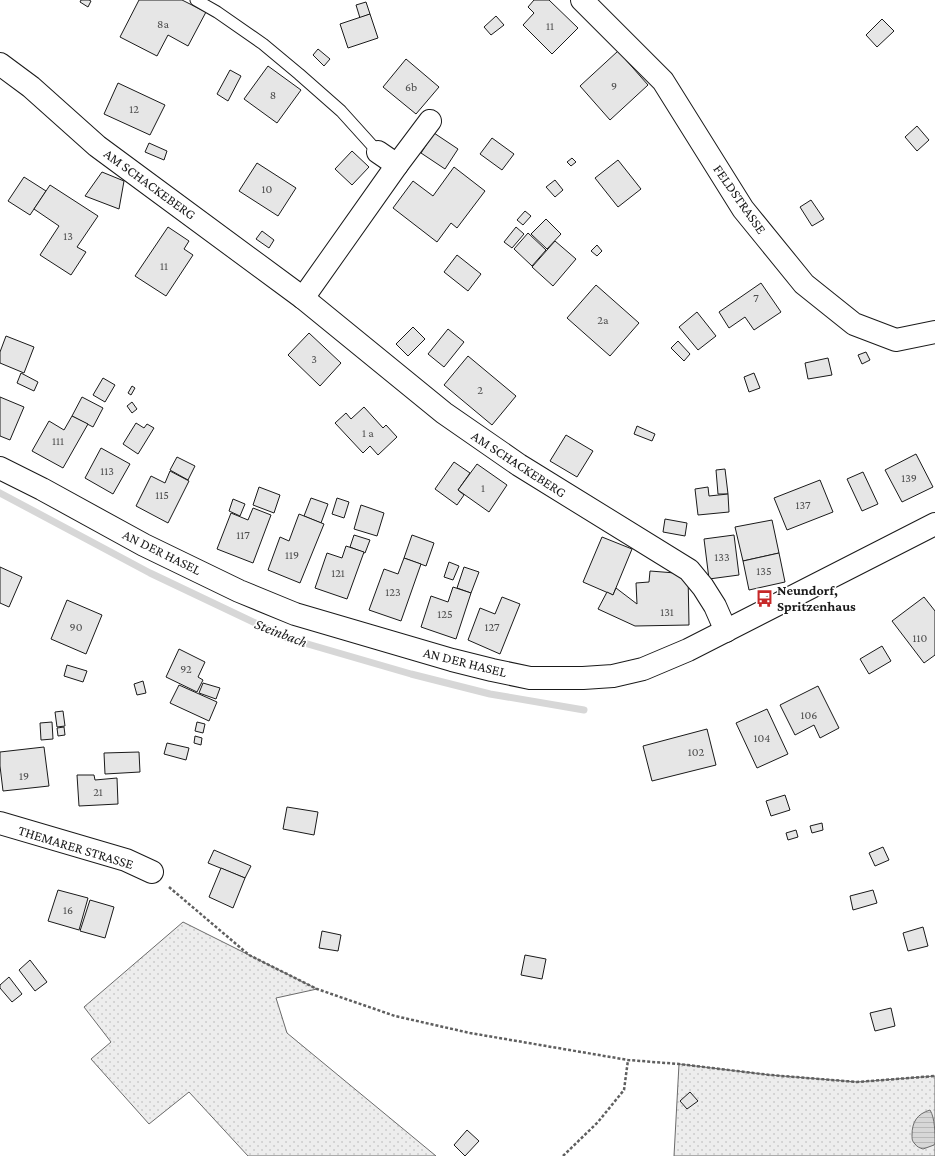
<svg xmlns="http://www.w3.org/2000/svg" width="935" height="1156" font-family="'Crimson Pro',serif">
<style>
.grass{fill:url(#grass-dots);stroke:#6a6a6a}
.water{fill:url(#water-rules);stroke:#6a6a6a}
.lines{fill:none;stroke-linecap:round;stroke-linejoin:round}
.stream{stroke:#d7d7d7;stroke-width:7}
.building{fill:#e6e6e6;stroke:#1a1a1a}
.lane-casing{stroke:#1a1a1a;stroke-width:13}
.street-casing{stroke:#1a1a1a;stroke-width:24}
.path{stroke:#5f5f5f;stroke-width:2.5;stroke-dasharray:3 2;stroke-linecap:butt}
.lane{stroke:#fff;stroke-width:11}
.street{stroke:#fff;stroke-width:22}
.labels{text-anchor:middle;stroke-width:3;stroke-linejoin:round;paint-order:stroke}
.number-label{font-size:12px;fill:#4d4d4d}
.street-label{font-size:14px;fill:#1a1a1a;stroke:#fff}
.poi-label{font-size:14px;font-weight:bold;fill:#1a1a1a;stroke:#fff;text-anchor:start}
.water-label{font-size:15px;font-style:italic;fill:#1a1a1a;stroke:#fff}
</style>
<defs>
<pattern id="grass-dots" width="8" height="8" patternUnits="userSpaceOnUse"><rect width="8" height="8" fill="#ededed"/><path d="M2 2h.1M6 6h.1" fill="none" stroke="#cbcbcb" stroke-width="1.8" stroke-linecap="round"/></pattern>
<pattern id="water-rules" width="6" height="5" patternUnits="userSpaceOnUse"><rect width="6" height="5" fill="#d7d7d7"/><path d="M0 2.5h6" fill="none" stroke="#b8b8b8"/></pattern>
</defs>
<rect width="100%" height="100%" fill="#fff"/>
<g class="grass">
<path d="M183 922 317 989 276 998 287 1033 436 1156H248L189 1092 149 1124 91 1059 111 1042 84 1007Z"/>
<path d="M679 1064 770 1075 857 1082 935 1076V1156H674Z"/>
</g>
<path class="water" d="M930 1110C935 1118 935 1133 935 1143L934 1145 923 1149C920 1148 917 1147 915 1144 912 1141 912 1139 912 1135 912 1122 917 1114 930 1110Z"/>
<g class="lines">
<path class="stream" d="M0 493 150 573 287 638 411 674 490 694 584 710"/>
</g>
<g class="building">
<path d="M81 0H89L91 1 88 7 80 2Z"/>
<path d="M139 0H182L206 12 188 46 168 35 157 56 120 37Z"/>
<path d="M534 0H549L578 28 552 54 523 25 534 13 528 7Z"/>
<path d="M366 2 370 14 360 18 356 5Z"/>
<path d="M370 14 378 38 348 48 340 24Z"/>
<path d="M496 16 504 25 491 35 484 27Z"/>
<path d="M882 19 894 31 877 47 866 35Z"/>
<path d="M318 49 330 59 324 66 313 55Z"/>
<path d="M618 51 648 85 610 120 580 86Z"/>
<path d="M406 59 439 87 416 114 383 87Z"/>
<path d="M268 66 301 90 277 123 244 99Z"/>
<path d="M230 70 241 76 228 101 217 94Z"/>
<path d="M118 83 165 105 150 135 104 114Z"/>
<path d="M917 126 929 140 917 151 905 137Z"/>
<path d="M434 133 458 149 445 169 421 153Z"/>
<path d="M492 138 514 154 502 170 480 154Z"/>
<path d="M149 143 167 151 164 160 145 152Z"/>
<path d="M352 151 369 167 352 185 335 169Z"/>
<path d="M572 158 576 162 571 166 567 162Z"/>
<path d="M618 160 641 189 618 207 595 178Z"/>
<path d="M257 163 296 188 278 216 239 191Z"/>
<path d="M454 167 485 191 457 228 451 223 437 242 393 208 413 181 433 196Z"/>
<path d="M102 172 124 181 119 209 85 196Z"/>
<path d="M24 177 46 191 30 215 8 201Z"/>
<path d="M555 180 563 190 555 197 546 187Z"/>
<path d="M50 185 98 216 77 247 86 252 71 275 40 255 59 226 34 209Z"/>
<path d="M811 200 824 219 812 226 800 207Z"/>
<path d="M525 211 531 216 523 225 517 220Z"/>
<path d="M546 219 561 234 547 249 531 234Z"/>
<path d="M168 227 189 241 184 249 193 255 166 296 135 276Z"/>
<path d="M516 227 524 234 512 248 504 242Z"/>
<path d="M262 231 274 240 269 248 256 239Z"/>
<path d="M528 233 546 250 532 266 514 249Z"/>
<path d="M555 241 576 259 553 286 532 267Z"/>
<path d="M597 245 602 251 597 256 591 251Z"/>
<path d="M457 255 481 274 468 291 444 272Z"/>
<path d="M761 283 781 312 754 330 745 317 729 328 719 312Z"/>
<path d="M596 285 639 323 610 356 567 318Z"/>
<path d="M697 312 716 336 698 350 679 327Z"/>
<path d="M413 327 425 339 408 356 396 344Z"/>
<path d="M448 329 464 342 444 367 428 354Z"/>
<path d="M309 333 341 363 320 386 288 355Z"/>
<path d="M6 336 34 347 24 373 0 363V352Z"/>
<path d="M678 341 690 354 684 361 671 348Z"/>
<path d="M866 352 870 360 862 364 858 355Z"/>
<path d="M468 356 516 396 492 425 444 385Z"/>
<path d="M828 358 832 375 808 379 805 363Z"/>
<path d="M21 373 38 382 34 391 17 383Z"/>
<path d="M754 373 760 388 749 392 744 377Z"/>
<path d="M103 378 115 385 105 402 93 395Z"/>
<path d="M132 386 135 388 131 395 128 393Z"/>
<path d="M0 397 24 407 10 440 0 436Z"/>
<path d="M82 397 103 408 93 427 72 416Z"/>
<path d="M132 402 137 409 132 413 127 406Z"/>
<path d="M364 407 383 428 386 425 397 437 378 455 370 446 363 453 335 423 346 413 351 419Z"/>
<path d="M72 416 88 424 63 468 32 451 49 421 64 430Z"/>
<path d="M136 423 144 428 147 424 154 428 138 454 123 444Z"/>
<path d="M637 426 655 434 652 441 634 434Z"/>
<path d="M566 435 593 451 577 477 550 461Z"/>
<path d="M101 448 130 464 113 494 85 478Z"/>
<path d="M916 454 933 487 902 502 885 470Z"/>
<path d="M177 457 195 466 188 480 170 470Z"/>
<path d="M454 462 470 473 458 490 464 495 457 505 435 489Z"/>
<path d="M477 464 507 485 489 512 458 490Z"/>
<path d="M725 469 728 494H718L716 470Z"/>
<path d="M170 471 189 481 168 523 136 506 151 476 165 483Z"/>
<path d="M863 472 878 504 862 511 847 479Z"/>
<path d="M820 480 833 512 787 530 774 498Z"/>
<path d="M259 487 280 495 274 513 253 505Z"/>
<path d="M708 487 709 496 728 494 729 512 698 515 695 489Z"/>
<path d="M311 498 328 504 321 523 304 516Z"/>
<path d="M337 498 349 502 344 518 332 514Z"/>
<path d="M233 499 245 504 240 516 229 511Z"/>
<path d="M361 505 384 513 377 536 354 529Z"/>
<path d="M253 508 271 515 253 563 217 549 231 513 248 520Z"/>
<path d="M299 514 324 524 300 583 268 570 280 537 289 541Z"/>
<path d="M665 519 687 523 685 536 663 532Z"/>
<path d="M772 520 779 553 743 561 735 527Z"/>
<path d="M354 535 370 540 365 553 350 547Z"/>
<path d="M412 535 434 543 426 566 404 558Z"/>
<path d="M734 535 739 575 709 579 704 539Z"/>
<path d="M602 537 632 549 613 595 583 582Z"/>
<path d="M346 546 364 552 347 599 315 588 327 553 342 558Z"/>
<path d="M779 553 785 582 749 590 743 561Z"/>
<path d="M404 558 421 564 401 621 369 610 384 569 398 574Z"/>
<path d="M449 562 459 566 453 580 444 577Z"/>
<path d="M0 567 22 577 9 607 0 603Z"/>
<path d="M464 567 479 572 471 593 457 588Z"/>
<path d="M650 571 688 574 689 625 635 626 598 609 607 592 613 595 616 588 637 604 636 583 649 582Z"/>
<path d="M453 587 471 593 456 639 421 627 431 596 448 602Z"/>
<path d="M502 597 520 604 500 654 468 640 480 608 495 614Z"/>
<path d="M924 597 935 611V655L924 663 892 621Z"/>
<path d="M67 600 102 615 86 654 51 639Z"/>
<path d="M882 646 891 661 869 674 860 659Z"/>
<path d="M179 649 205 662 198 677 203 680 197 692 166 677Z"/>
<path d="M67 665 87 671 83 682 64 676Z"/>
<path d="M143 681 146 693 137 695 134 684Z"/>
<path d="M203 683 220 688 216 699 199 693Z"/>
<path d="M179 685 217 702 209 721 170 703Z"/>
<path d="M818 686 839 728 820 738 814 725 795 735 780 705Z"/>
<path d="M767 709 788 754 757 768 736 723Z"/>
<path d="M63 711 65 726 57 727 55 712Z"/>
<path d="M52 722 53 739 41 740 40 723Z"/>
<path d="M197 722 205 724 203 733 195 731Z"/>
<path d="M64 727 65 735 58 736 57 728Z"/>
<path d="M707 729 716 765 652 781 643 746Z"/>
<path d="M195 736 202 738 201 745 194 743Z"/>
<path d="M167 743 189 748 186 760 164 754Z"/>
<path d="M44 747 49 786 3 791 0 766V752Z"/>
<path d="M139 752 140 772 105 774 104 753Z"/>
<path d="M77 775H94L95 780 117 778 118 804 79 806Z"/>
<path d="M785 795 790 810 771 816 766 801Z"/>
<path d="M287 807 318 812 314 835 283 829Z"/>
<path d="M822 823 823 830 812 833 810 826Z"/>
<path d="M796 830 798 837 788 840 786 833Z"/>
<path d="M883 847 889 860 875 866 869 853Z"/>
<path d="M214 850 251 866 245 878 208 863Z"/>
<path d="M221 868 245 878 233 908 209 897Z"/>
<path d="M58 890 88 898 79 930 48 921Z"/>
<path d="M873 890 877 903 853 910 850 896Z"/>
<path d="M90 900 114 907 105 938 80 931Z"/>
<path d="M923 927 928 946 908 951 903 933Z"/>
<path d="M322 931 341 935 338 951 319 948Z"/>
<path d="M525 955 546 959 542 979 521 975Z"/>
<path d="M30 960 47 982 35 991 19 970Z"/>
<path d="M9 977 22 994 12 1002 0 988V985Z"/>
<path d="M891 1008 895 1026 875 1031 870 1013Z"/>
<path d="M690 1092 698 1101 687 1109 680 1101Z"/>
<path d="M467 1130 479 1141 465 1156 454 1145Z"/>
</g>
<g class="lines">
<defs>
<path id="lane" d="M196 0 217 12 263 44 299 74 341 111 378 152"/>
<g id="street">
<path d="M582 0 663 81 743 209 804 284 854 324 896 340 935 332"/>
<path d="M0 64 31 87 97 146 303 298 444 413 519 465 689 570 703 587 715 606 726 631"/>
<path d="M397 165 430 121"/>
<path d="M303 298 397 165 378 152"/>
<path d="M0 468 42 489 144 545 239 591 295 614 452 660 492 670 530 678H583L613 676 643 669 688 650 935 524"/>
<path d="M0 823 126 860 152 872"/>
</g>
</defs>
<use href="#lane" class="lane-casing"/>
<use href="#street" class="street-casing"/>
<g class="path">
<path d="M169 887 249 955 317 989 395 1016 470 1033 628 1060 679 1064 770 1075 857 1082 935 1076"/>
<path d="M563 1156 598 1122 624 1090 628 1060"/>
</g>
<use href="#lane" class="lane"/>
<use href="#street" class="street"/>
</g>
<defs>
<symbol id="bus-bare" viewBox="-9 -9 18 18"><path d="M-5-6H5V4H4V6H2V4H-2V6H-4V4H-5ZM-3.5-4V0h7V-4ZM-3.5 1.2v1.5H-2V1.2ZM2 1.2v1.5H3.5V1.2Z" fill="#c62828" stroke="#fff" stroke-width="2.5" paint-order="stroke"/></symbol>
</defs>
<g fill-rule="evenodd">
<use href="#bus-bare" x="752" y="586" width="25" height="25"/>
</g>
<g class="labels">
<g class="number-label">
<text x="163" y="28">8a</text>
<text x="550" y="30">11</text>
<text x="614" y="90">9</text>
<text x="411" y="91">6b</text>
<text x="273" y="99">8</text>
<text x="134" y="113">12</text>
<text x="267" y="193">10</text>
<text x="68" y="240">13</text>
<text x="164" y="270">11</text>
<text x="756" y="302">7</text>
<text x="603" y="324">2a</text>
<text x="314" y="363">3</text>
<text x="480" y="394">2</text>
<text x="368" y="437">1 a</text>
<text x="58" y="445">111</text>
<text x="107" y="475">113</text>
<text x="909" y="482">139</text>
<text x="483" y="492">1</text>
<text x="162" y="499">115</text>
<text x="803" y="509">137</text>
<text x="243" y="539">117</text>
<text x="292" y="559">119</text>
<text x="722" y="561">133</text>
<text x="764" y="575">135</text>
<text x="338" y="577">121</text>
<text x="393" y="596">123</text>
<text x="667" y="616">131</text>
<text x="445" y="618">125</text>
<text x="76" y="631">90</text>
<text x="492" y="631">127</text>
<text x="920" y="642">110</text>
<text x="186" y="673">92</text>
<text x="809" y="719">106</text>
<text x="762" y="742">104</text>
<text x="696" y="756">102</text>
<text x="24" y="780">19</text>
<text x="98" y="796">21</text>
<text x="68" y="914">16</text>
</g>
<g class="street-label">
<text transform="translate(150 184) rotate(36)" y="5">AM SCHACKEBERG</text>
<text transform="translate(740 199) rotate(55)" y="5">FELDSTRASSE</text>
<text transform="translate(519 464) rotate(33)" y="5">AM SCHACKEBERG</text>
<text transform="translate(162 552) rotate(26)" y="5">AN DER HASEL</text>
<text transform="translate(465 662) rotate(14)" y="5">AN DER HASEL</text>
<text transform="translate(76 847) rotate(17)" y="5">THEMARER STRASSE</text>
</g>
<g class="poi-label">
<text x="777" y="595">Neundorf,<tspan x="777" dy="16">Spritzenhaus</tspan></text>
</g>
<g class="water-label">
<text transform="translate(281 633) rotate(21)" y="5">Steinbach</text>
</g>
</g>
</svg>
